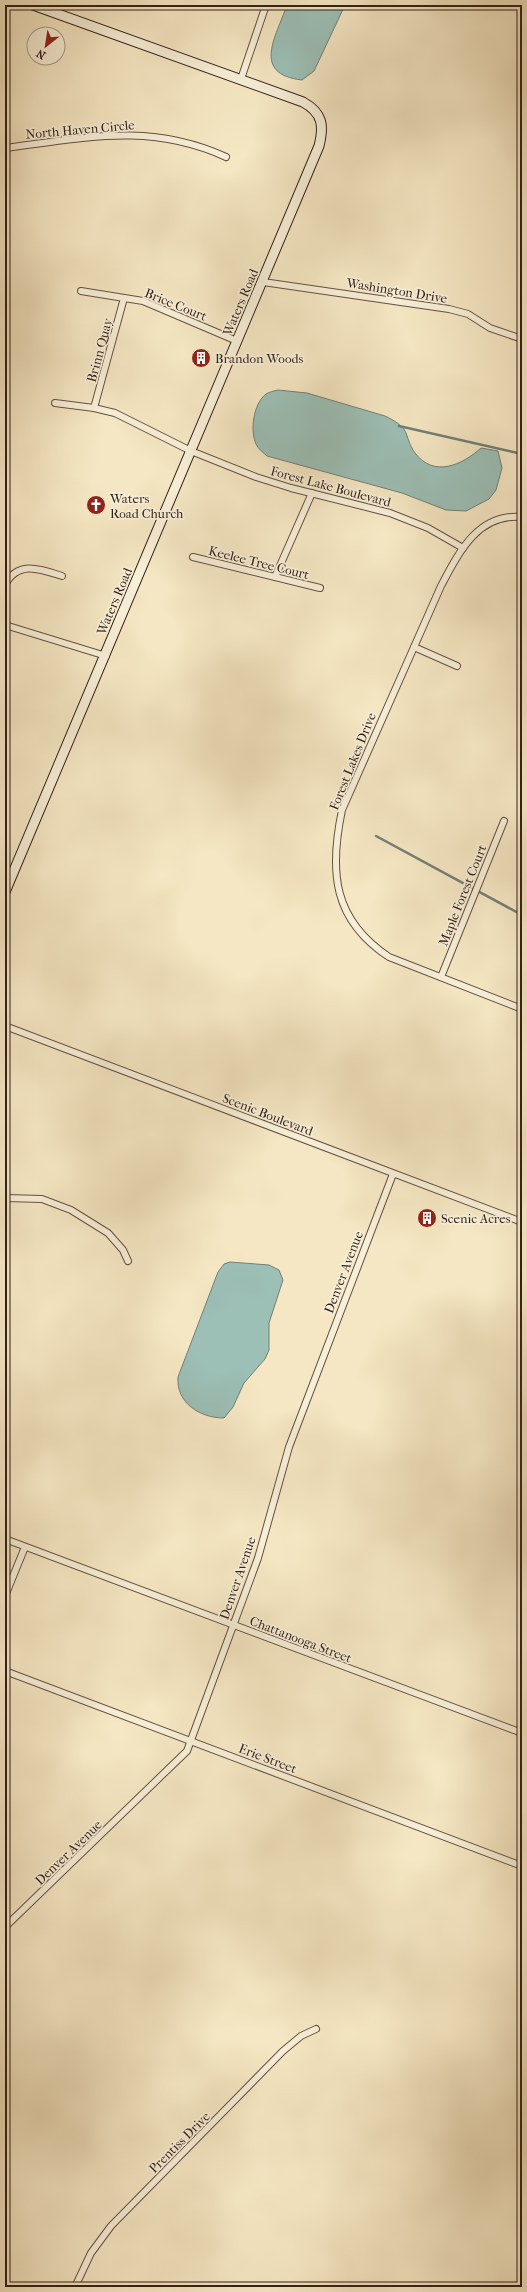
<svg xmlns="http://www.w3.org/2000/svg" width="527" height="2292" font-family="'IM FELL French Canon',serif">
<style>
.water{fill:#9cbfb6;stroke:#727f77}
.lines{fill:none;stroke-linecap:round;stroke-linejoin:round}
.stream{stroke:#727f77;stroke-width:2.5}
.street-casing{stroke:#635243;stroke-width:8}
.secondary-casing{stroke:#322018;stroke-width:11}
.street{stroke:#f8efd8;stroke-width:6}
.secondary{stroke:#f8efd8;stroke-width:9}
.labels{text-anchor:middle;stroke-width:3.5;stroke-linejoin:round;paint-order:stroke}
.street-label{font-size:13px;fill:#322018;stroke:#f8efd8}
.poi-label{font-size:13px;fill:#322018;stroke:#f8efd8;text-anchor:start}
</style>
<rect width="100%" height="100%" fill="#f5e7c3"/>
<filter id="stains"><feTurbulence type="fractalNoise" baseFrequency=".005" numOctaves="4"/><feColorMatrix values="0 0 0 0 .2 0 0 0 0 .09 0 0 0 0 .02 0 0 0 .5 -.17"/></filter>
<radialGradient id="worn" r=".72"><stop offset=".6" stop-color="#630" stop-opacity="0"/><stop offset="1" stop-color="#630" stop-opacity=".3"/></radialGradient>
<g class="water">
<path d="M287 5H345L314 71 302 80C251 74 276 37 287 5Z"/>
<path d="M278 390 307 393 385 416C393 420 403 425 406 433 409 441 410 446 415 453 434 478 462 465 481 448L498 451 502 468 496 490 489 499 466 511 446 510 402 493 267 456C264 453 258 449 256 444 250 431 253 404 266 394 269 392 274 391 278 390Z"/>
<path d="M230 1262 269 1265 279 1270 283 1280 269 1323V1350L265 1359 244 1383 233 1407 224 1418C200 1418 176 1403 178 1377L218 1272 224 1264Z"/>
</g>
<g class="lines">
<g class="stream">
<path d="M399 426 522 454"/>
<path d="M376 836 522 915"/>
</g>
<defs>
<g id="street">
<path d="M241 79 266 5"/>
<path d="M5 148C85 138 149 122 226 157"/>
<path d="M263 282 449 309 468 314 490 328 522 339"/>
<path d="M81 291 143 301 237 341"/>
<path d="M55 403 94 408 115 413 191 451 256 477 291 488 390 513 428 528 463 548"/>
<path d="M94 408 124 298"/>
<path d="M522 517C478 513 459 552 441 586L342 810C329 872 333 920 389 957L522 1009"/>
<path d="M193 557 320 588"/>
<path d="M275 577 312 493"/>
<path d="M5 585C18 560 40 569 62 576"/>
<path d="M5 625 106 656"/>
<path d="M414 647 457 666"/>
<path d="M441 977 504 821"/>
<path d="M5 1026 522 1222"/>
<path d="M5 1198 42 1199 71 1210 108 1233 123 1250 128 1261"/>
<path d="M5 1539 522 1733"/>
<path d="M5 1596 25 1547"/>
<path d="M5 1671 522 1866"/>
<path d="M5 1927 187 1751 258 1558 289 1447 393 1174"/>
<path d="M75 2287 91 2253 111 2226 283 2051 301 2036 316 2029"/>
<path d="M517 2287 522 2284"/>
</g>
<path id="secondary" d="M5 892 319 146C324 126 323 113 303 102L33 5"/>
</defs>
<use href="#street" class="street-casing"/>
<use href="#secondary" class="secondary-casing"/>
<use href="#street" class="street"/>
<use href="#secondary" class="secondary"/>
</g>
<defs>
<symbol id="building-disc" viewBox="-11 -11 22 22"><circle r="9.5" fill="#8f2418" stroke="#f8efd8"/><path d="M-4-6H4V6H1V3H-1V6H-4ZM-2.5-4.3h1.7v1.8h-1.7ZM.8-4.3h1.7v1.8H.8ZM-2.5-1h1.7V.8h-1.7ZM.8-1h1.7V.8H.8Z" fill="#fff"/></symbol>
<symbol id="church-disc" viewBox="-11 -11 22 22"><circle r="9.5" fill="#8f2418" stroke="#f8efd8"/><path d="M-1.2-6h2.4v3.5h3.3v2.4h-3.3V6h-2.4V-.1h-3.3v-2.4h3.3Z" fill="#fff"/></symbol>
</defs>
<g fill-rule="evenodd">
<use href="#building-disc" x="190" y="347" width="22" height="22"/>
<use href="#church-disc" x="85" y="494" width="22" height="22"/>
<use href="#building-disc" x="416" y="1207" width="22" height="22"/>
</g>
<g class="labels">
<g class="street-label">
<text transform="translate(80 129) rotate(-5)" y="5">North Haven Circle</text>
<text transform="translate(397 290) rotate(9)" y="5">Washington Drive</text>
<text transform="translate(240 302) rotate(-67)" y="5">Waters Road</text>
<text transform="translate(176 304) rotate(22)" y="5">Brice Court</text>
<text transform="translate(99 350) rotate(-75)" y="5">Brinn Quay</text>
<text transform="translate(331 486) rotate(15)" y="5">Forest Lake Boulevard</text>
<text transform="translate(259 562) rotate(14)" y="5">Keelee Tree Court</text>
<text transform="translate(114 601) rotate(-67)" y="5">Waters Road</text>
<text transform="translate(352 761) rotate(-68)" y="5">Forest Lakes Drive</text>
<text transform="translate(462 895) rotate(-68)" y="5">Maple Forest Court</text>
<text transform="translate(268 1114) rotate(21)" y="5">Scenic Boulevard</text>
<text transform="translate(343 1272) rotate(-69)" y="5">Denver Avenue</text>
<text transform="translate(237 1578) rotate(-71)" y="5">Denver Avenue</text>
<text transform="translate(301 1639) rotate(21)" y="5">Chattanooga Street</text>
<text transform="translate(268 1758) rotate(21)" y="5">Erie Street</text>
<text transform="translate(68 1852) rotate(-44)" y="5">Denver Avenue</text>
<text transform="translate(179 2142) rotate(-45)" y="5">Prentiss Drive</text>
</g>
<g class="poi-label">
<text x="215" y="363">Brandon Woods</text>
<text x="110" y="503">Waters<tspan x="110" dy="15">Road Church</tspan></text>
<text x="441" y="1223">Scenic Acres</text>
</g>
</g>
<rect width="527" height="2292" fill="none" stroke="#f5e7c3" stroke-width="20"/>
<rect x="6" y="6" width="515" height="2280" fill="none" stroke="#322018" stroke-width="2"/>
<rect x="10" y="10" width="507" height="2272" fill="none" stroke="#322018"/>
<g transform="translate(46 46) rotate(210)"><circle r="19" fill="#f8efd8" stroke="#a99c8b"/>
<path d="M0-3L7 15L0 10L-7 15Z" fill="#8f2418"/>
<text y="-6" font-size="11" font-weight="bold" text-anchor="middle" fill="#322018">N</text>
</g>
<rect width="100%" height="100%" filter="url(#stains)"/>
<rect width="100%" height="100%" fill="url(#worn)"/>
</svg>
